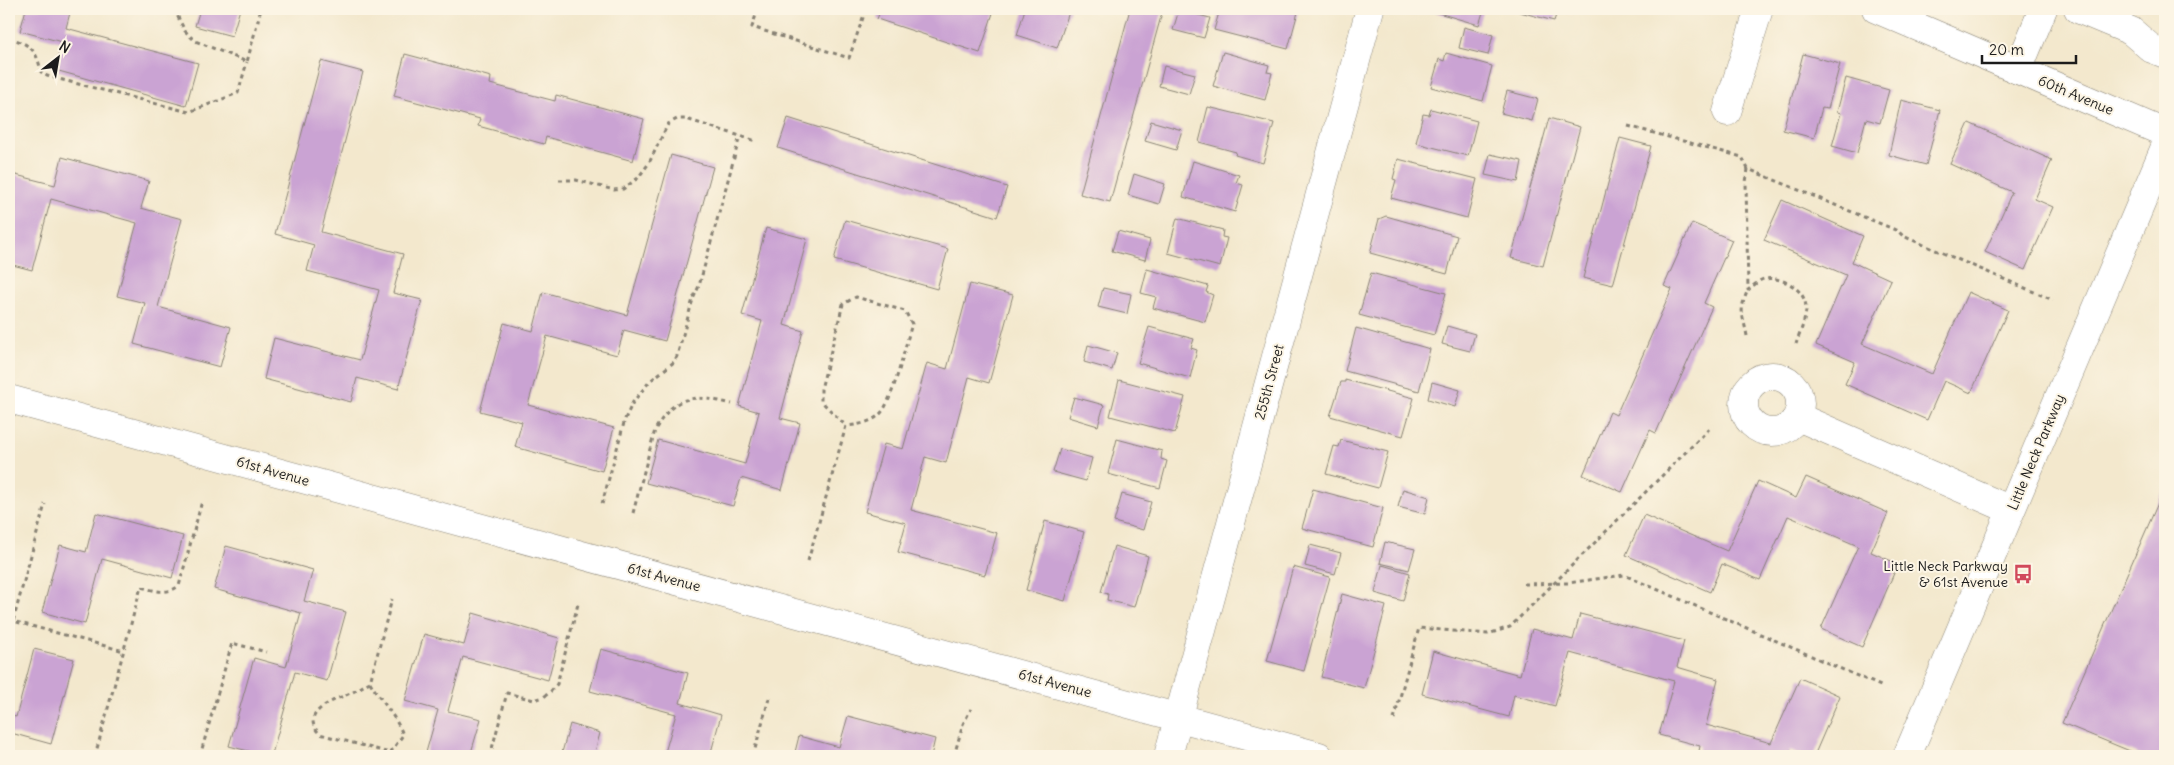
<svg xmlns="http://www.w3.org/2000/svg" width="2174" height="765" font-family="Delius,sans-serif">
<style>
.building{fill:#caa3d3}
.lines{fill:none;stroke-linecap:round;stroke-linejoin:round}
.minor-casing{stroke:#888274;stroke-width:29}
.major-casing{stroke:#888274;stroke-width:29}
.path{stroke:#888274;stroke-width:3;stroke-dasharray:4 4;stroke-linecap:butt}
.minor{stroke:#fff;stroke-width:28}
.major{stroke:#fff;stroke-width:28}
.labels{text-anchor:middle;stroke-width:4;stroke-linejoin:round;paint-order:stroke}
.street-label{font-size:14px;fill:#1c1c1c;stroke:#fcf5e5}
.poi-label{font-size:14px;fill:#1c1c1c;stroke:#fcf5e5;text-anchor:end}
</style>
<rect width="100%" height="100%" fill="#fcf5e5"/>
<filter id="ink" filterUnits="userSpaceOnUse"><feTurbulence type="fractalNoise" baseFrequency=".02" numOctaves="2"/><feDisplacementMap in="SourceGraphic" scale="10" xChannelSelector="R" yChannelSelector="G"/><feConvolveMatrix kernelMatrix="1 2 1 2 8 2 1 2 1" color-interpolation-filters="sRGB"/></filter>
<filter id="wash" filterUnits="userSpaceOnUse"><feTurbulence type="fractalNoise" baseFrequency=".0096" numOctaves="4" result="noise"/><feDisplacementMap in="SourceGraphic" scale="20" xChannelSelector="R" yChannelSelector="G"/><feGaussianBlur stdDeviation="1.12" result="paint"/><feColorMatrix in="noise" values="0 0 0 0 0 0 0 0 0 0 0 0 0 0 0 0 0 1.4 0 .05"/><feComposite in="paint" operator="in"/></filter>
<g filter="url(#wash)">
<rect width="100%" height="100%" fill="#f3e8cd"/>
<g id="blocks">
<g class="building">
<path d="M26 9H71L66 28 198 63 186 106 55 70 62 42 20 31Z"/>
<path d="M200 9H240L232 36 195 26Z"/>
<path d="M881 9H979L993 13 980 53 877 19Z"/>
<path d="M1025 9H1070L1057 48 1017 35Z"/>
<path d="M1130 9H1163L1110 202 1080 194Z"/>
<path d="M1220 9H1286L1298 12 1288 49 1214 30Z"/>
<path d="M1425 9H1484L1479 25Z"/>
<path d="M1516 9H1558L1554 21 1516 11Z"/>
<path d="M1179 10 1210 18 1204 38 1173 30Z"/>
<path d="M1464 27 1493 35 1488 55 1459 48Z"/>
<path d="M1223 52 1269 65 1267 72 1272 73 1265 100 1213 86Z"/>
<path d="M1446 53 1492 66 1483 101 1431 87 1439 59 1444 61Z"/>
<path d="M405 54 491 77 490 84 555 101 556 95 644 119 633 161 546 137 544 144 478 126 480 119 394 96Z"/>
<path d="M1803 54 1840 64 1828 109 1822 108 1814 138 1783 130Z"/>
<path d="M321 61 363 72 321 232 403 254 393 293 422 300 398 389 357 378 351 402 264 379 274 338 360 360 379 290 307 271 314 245 275 234Z"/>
<path d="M1164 66 1195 74 1189 94 1159 86Z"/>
<path d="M1846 78 1889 90 1880 123 1866 119 1857 153 1832 146 1841 113 1837 112Z"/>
<path d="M1507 91 1538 99 1532 121 1501 113Z"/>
<path d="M1901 100 1940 110 1926 165 1889 155Z"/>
<path d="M1208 107 1274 123 1263 163 1235 155 1236 152 1199 142Z"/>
<path d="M1431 109 1477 121 1468 156 1416 143 1423 114 1429 115Z"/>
<path d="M788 118 1007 187 997 217 778 148Z"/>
<path d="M1549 118 1580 127 1543 266 1511 258Z"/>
<path d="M1151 121 1182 130 1176 150 1145 141Z"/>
<path d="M1969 123 2052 160 2035 199 2053 207 2025 270 1985 252 2012 192 1950 164Z"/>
<path d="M1620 138 1651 146 1613 285 1583 278Z"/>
<path d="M1490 154 1522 161 1518 182 1485 175Z"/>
<path d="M671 155 713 167 665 341 624 330 617 355 547 336 528 405 614 428 602 471 515 447 522 422 480 411 504 323 533 331 543 292 627 315Z"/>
<path d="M62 157 149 181 141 208 182 219 158 307 231 327 220 367 134 344 145 303 117 296 137 223 51 199 32 270 9 264V187L12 174 55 185Z"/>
<path d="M1398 159 1477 179 1467 218 1391 198 1396 180 1393 179Z"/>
<path d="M1193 161 1239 175 1236 183 1243 185 1235 212 1183 197Z"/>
<path d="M1134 174 1165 184 1159 204 1128 195Z"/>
<path d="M1782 200 1863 236 1852 262 1891 280 1862 344 1932 374 1968 292 2008 310 1971 393 1944 381 1927 420 1845 384 1855 362 1816 345 1846 275 1764 240Z"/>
<path d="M1386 216 1457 236 1447 274 1370 253 1379 219Z"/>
<path d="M1177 218 1223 230 1222 237 1227 238 1220 267 1168 253Z"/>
<path d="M845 220 948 249 937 289 834 260Z"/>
<path d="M1692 223 1732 240 1704 303 1712 307 1656 433 1650 430 1622 492 1583 475 1610 412 1616 415 1672 289 1664 286Z"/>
<path d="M766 228 807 239 784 325 803 331 780 418 800 423 782 490 741 478 733 506 646 483 658 440 745 464 759 412 739 406 762 321 742 315Z"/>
<path d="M1118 231 1150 240 1145 260 1112 251Z"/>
<path d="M1147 269 1208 286 1206 292 1213 295 1205 322 1153 308 1156 297 1141 293Z"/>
<path d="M1371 273 1446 293 1434 335 1359 315Z"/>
<path d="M970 284 1013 295 989 383 969 377 946 463 925 457 911 510 997 533 985 575 898 552 906 523 865 512 884 444 903 449 927 363 947 369Z"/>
<path d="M1103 288 1131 294 1127 314 1098 307Z"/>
<path d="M1447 326 1475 334 1470 351 1442 344Z"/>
<path d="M1149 327 1194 339 1191 348 1197 350 1190 378 1138 363Z"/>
<path d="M1356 328 1430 349 1419 391 1345 371Z"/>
<path d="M1088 345 1117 353 1112 370 1084 362Z"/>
<path d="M1119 380 1185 397 1175 433 1110 416Z"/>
<path d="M1345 380 1414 398 1403 436 1330 416 1341 382H1345Z"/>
<path d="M1432 382 1460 390 1455 407 1428 399Z"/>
<path d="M1074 397 1104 405 1098 426 1068 417Z"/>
<path d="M1117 439 1162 451 1161 459 1167 461 1160 488 1108 474Z"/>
<path d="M1341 440 1388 452 1378 488 1326 474 1334 446 1339 447Z"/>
<path d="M1060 449 1092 458 1086 481 1053 472Z"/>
<path d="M1806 477 1888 513 1871 552 1898 564 1862 647 1821 629 1858 546 1788 516 1760 580 1722 564 1710 592 1626 555 1644 515 1727 551 1758 481 1796 498Z"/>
<path d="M2165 487V756H2142L2062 723Z"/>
<path d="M1313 489 1383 508 1373 547 1302 528Z"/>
<path d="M1403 489 1429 497 1425 514 1398 507Z"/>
<path d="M1122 494 1151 502 1143 530 1114 522Z"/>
<path d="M96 513 183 536 172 578 102 559 85 624 42 612 60 545 86 552Z"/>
<path d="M1045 521 1084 532 1065 601 1026 590Z"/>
<path d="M1385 542 1415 549 1409 570 1380 563Z"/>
<path d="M1310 545 1341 553 1335 574 1305 566Z"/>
<path d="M226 546 313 570 304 601 346 612 327 681 295 672 272 754 277 756H255L256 753 229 746 254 658 286 667 301 613 214 589Z"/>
<path d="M1114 546 1148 556 1134 607 1107 600 1108 594 1101 592Z"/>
<path d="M1382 565 1410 573 1403 601 1375 593Z"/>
<path d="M1293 567 1330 577 1304 671 1267 661Z"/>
<path d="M1342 594 1386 606 1364 688 1321 677Z"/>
<path d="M473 613 559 638 548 680 463 657 448 711 481 719 470 756H425L438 710 405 701 424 634 464 645Z"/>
<path d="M1580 614 1684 641 1677 667 1718 679 1706 725 1771 743 1800 678 1840 696 1814 756H1805L1790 750 1789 756H1698L1700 746 1659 735 1674 681 1570 653 1555 706 1514 695 1509 717 1422 694 1433 651 1520 675 1532 629 1573 640Z"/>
<path d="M34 649 74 659 51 744 11 733 9 741V715L16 717Z"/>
<path d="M601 649 688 673 680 703 721 715 710 756H664L676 714 590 691Z"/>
<path d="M848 716 935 739 931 756H794L799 736 839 747Z"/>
<path d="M570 724 600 733 594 756H561Z"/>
</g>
</g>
</g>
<g filter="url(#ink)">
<use href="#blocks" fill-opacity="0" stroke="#888274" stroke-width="1"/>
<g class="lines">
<defs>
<g id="minor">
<path d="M1876 9 2165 133"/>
<path d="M2078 9 2131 31 2152 49 2165 54"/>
<path d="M2018 70 2043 9"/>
<path d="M1727 112 1759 9"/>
<circle cx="1772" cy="404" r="28"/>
<path d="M9 399 1319 756"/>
<path d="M1798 417 2011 510"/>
<path d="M1168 756 1370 9"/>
</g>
<path id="major" d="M1907 756 2165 147"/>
</defs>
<use href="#minor" class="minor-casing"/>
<use href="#major" class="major-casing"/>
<g class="path">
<path d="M174 9 185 31 195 41 247 62 261 9"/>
<path d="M758 9 752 27 849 58 866 9"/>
<path d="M9 38C30 44 37 50 41 72L47 76 189 112 238 93 247 62"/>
<path d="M1628 126 1742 157 1748 169 1898 231 1903 236 2053 300"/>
<path d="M1748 169 1746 182 1748 290C1753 286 1759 280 1764 279 1782 276 1807 289 1806 310 1805 321 1800 333 1796 344"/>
<path d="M559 180H576L614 190 623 189 638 178 649 163 668 124 677 119H686L756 141"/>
<path d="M1747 336C1743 314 1738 312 1748 290"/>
<path d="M602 504 625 419 633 402 650 381 674 362 677 356 693 299 699 286 740 136"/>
<path d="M633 513 655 430C676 392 695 395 732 404"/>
<path d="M808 561 846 426 821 401V389L843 304 856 297 905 311 912 324C905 345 893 403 879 415 870 423 857 425 846 426"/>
<path d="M1524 584 1568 583 1624 575 1883 687"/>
<path d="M9 620 124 651"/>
<path d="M9 636 45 504"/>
<path d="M370 682C380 700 396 716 403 735L390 753 320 734C297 712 337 699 353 692 359 689 364 685 370 682L392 599"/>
<path d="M1394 719 1419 628 1488 634 1510 627 1709 429"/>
<path d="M95 756 141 587C156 591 166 595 179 586L202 501"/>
<path d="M200 756 232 643 266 652"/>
<path d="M490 756 507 693 534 700 544 697 551 691 557 684 578 604"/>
<path d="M753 756 770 695"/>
<path d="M954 756 963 724 971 709"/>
</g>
<use href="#minor" class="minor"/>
<use href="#major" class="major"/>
</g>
</g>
<defs>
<symbol id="bus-bare" viewBox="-9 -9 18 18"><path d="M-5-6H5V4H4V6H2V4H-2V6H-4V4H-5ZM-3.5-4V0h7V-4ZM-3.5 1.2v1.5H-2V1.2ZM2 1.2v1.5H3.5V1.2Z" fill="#d1495b" stroke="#fcf5e5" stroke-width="2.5" paint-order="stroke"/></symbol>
</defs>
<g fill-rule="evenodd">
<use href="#bus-bare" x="2009" y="560" width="28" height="28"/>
</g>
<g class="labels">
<g class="street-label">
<text transform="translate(2076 95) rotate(23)" y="5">60th Avenue</text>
<text transform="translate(1269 382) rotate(-75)" y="5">255th Street</text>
<text transform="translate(2036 452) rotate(-67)" y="5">Little Neck Parkway</text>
<text transform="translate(273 471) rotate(16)" y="5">61st Avenue</text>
<text transform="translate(664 577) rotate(15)" y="5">61st Avenue</text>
<text transform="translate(1055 683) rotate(15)" y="5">61st Avenue</text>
</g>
<g class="poi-label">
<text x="2008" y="571">Little Neck Parkway<tspan x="2008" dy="16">&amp; 61st Avenue</tspan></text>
</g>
</g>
<rect width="2174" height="765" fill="none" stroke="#fcf5e5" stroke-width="30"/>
<g transform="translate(58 58) rotate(31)" stroke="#fcf5e5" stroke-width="4" paint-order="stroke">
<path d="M0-4L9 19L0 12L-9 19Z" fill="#1c1c1c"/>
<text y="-8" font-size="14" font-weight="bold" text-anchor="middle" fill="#1c1c1c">N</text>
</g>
<path d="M1982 55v8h94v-8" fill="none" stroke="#1c1c1c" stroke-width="2.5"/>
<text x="1989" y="55" font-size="15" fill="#1c1c1c" stroke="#fcf5e5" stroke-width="4" paint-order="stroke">20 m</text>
</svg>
